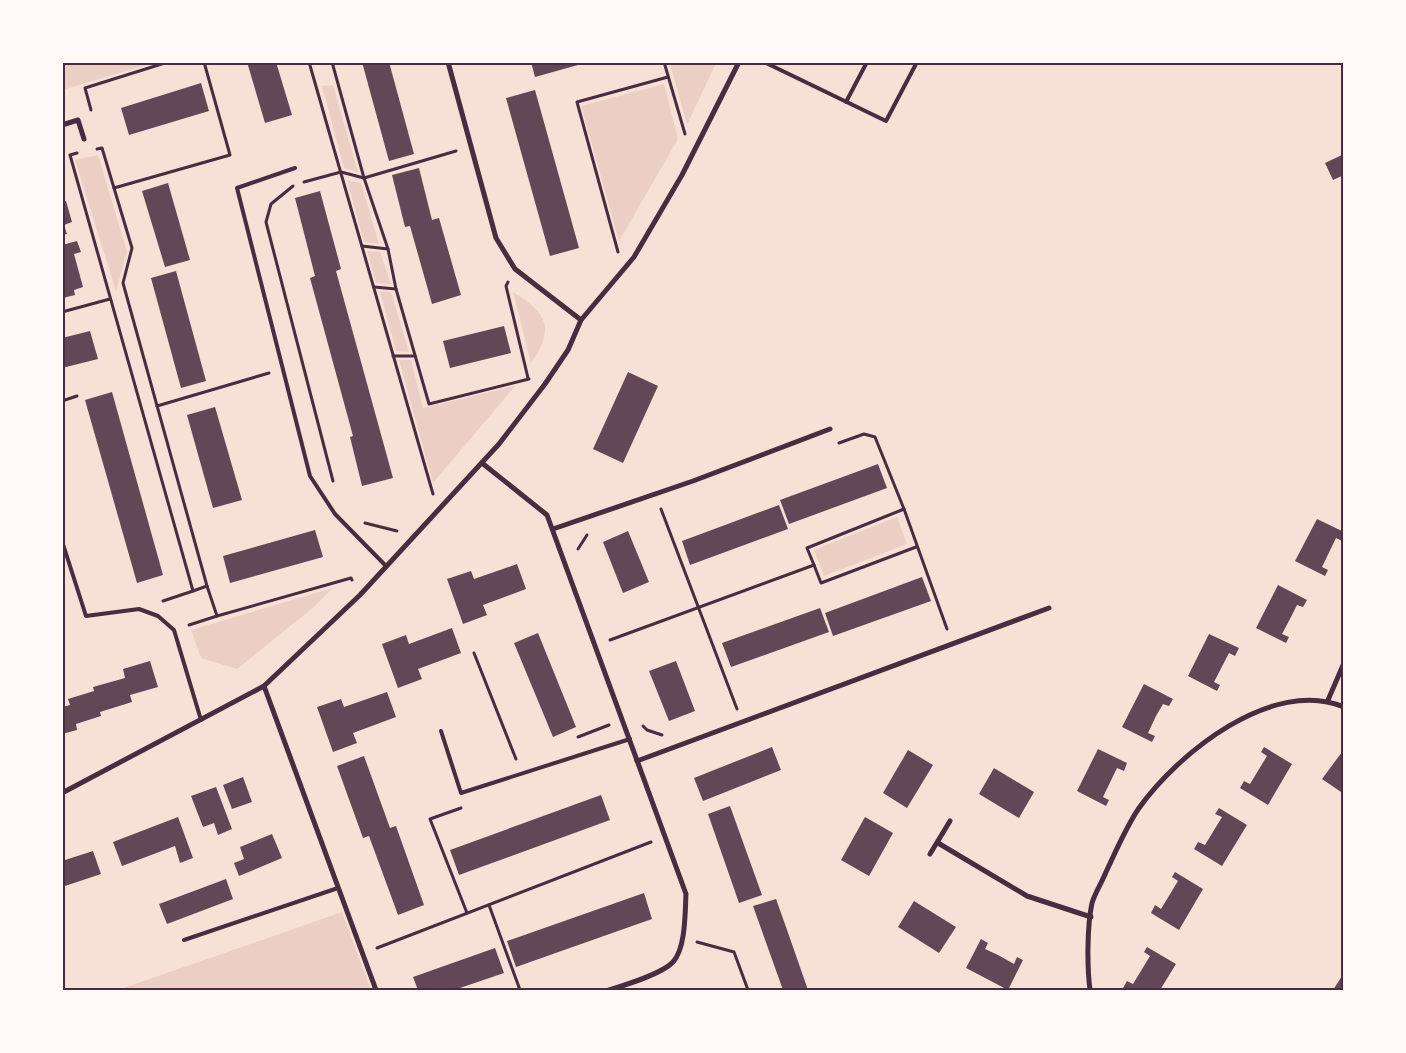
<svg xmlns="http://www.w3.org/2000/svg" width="1406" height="1053" font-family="'Open Sans',sans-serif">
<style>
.green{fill:#ebcfc5}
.building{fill:#644757}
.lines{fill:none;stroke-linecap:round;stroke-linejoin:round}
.path{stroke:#4a2c40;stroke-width:3}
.service{stroke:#4a2c40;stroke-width:4}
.minor{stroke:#4a2c40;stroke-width:5}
.neatline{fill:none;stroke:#4a2c40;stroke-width:2}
</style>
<rect width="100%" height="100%" fill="#f7e1d7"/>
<g class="green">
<path d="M63 62H152V63L63 90Z"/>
<path d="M670 63H716L687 125Z"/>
<path d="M664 84 678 139 619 241 581 106Z"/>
<path d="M333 85 358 172 344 168 322 86Z"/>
<path d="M98 155 127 252 116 291 75 160Z"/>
<path d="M347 180 361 183 379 244 364 242Z"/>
<path d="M367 251 380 252 391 284 376 283Z"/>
<path d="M380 291 391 292 409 352 396 351Z"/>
<path d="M513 292C548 314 555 328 531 363Z"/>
<path d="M399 360H411L423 408 515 386 433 483Z"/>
<path d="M897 517 907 544 824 576 814 550Z"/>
<path d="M333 588 314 607 237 669 201 658 191 630Z"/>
<path d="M342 912 371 990H118Z"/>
</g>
<g class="building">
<path d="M247 62H276L292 115 265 123Z"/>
<path d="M362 62H389L414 154 389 161Z"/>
<path d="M531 62H585V63L535 77Z"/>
<path d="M201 83 209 111 129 135 121 108Z"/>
<path d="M535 90 579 248 550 256 506 98Z"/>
<path d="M1344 154V175L1333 180 1325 163Z"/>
<path d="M419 168 432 220 439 218 461 295 432 304 410 226 405 227 392 175Z"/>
<path d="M168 183 190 260 165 267 142 191Z"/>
<path d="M320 191 341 269 336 271 393 478 362 486 350 437 353 436 310 278 315 276 295 198Z"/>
<path d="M66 201 72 222 64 225 67 234 62 235V202Z"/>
<path d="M77 241 81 252 74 254 83 287 74 290 75 295 63 298 62 245Z"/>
<path d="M176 271 206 381 181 388 151 278Z"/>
<path d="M504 326 511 353 450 368 443 341Z"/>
<path d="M90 331 98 359 62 368V338Z"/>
<path d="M628 372 658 386 623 463 593 449Z"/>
<path d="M112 392 163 575 137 583 85 400Z"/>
<path d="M215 407 242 500 213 508 187 415Z"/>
<path d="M878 464 887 488 789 524 780 500Z"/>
<path d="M779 505 788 529 690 565 682 541Z"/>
<path d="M1317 519 1344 532 1342 541 1336 538 1322 567 1328 570 1325 576 1295 561Z"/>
<path d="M315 530 323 557 230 583 223 556Z"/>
<path d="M628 531 649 582 623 593 603 542Z"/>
<path d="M517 564 526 589 483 605 487 615 463 624 447 579 471 571 474 579Z"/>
<path d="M922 577 931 601 833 636 825 613Z"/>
<path d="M1278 585 1307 600 1303 607 1297 605 1291 617 1282 634 1289 637 1286 643 1256 628Z"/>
<path d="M820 608 829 632 731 667 722 643Z"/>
<path d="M452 628 461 653 418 669 422 679 398 688 382 644 406 635 409 644Z"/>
<path d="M538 633 576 727 553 737 514 643Z"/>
<path d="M1209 634 1239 648 1235 656 1229 653 1214 682 1220 685 1217 691 1188 676Z"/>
<path d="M150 661 158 687 130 695 132 702 100 712 101 716 76 724 77 730 62 734V707L70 705 68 699 94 691 93 687 125 678 123 669Z"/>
<path d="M676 661 695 711 669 721 649 671Z"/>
<path d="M1144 684 1173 699 1169 706 1163 704 1156 716 1148 733 1155 736 1152 742 1122 727Z"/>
<path d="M387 692 396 717 353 733 357 743 333 752 317 707 341 699 344 707Z"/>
<path d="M772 747 781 770 703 801 694 778Z"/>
<path d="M1264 747 1292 764 1268 805 1240 788 1244 781 1250 784 1267 756 1261 752Z"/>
<path d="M1098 749 1127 763 1124 771 1117 768 1103 797 1109 800 1106 806 1077 791Z"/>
<path d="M908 750 933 765 907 808 883 793Z"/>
<path d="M1342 752 1344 754V794L1322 779Z"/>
<path d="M364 756 390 828 396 826 424 905 398 915 369 836 363 838 337 766Z"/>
<path d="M994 768 1034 792 1019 818 979 794Z"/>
<path d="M243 777 252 802 232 809 223 785Z"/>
<path d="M216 787 232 829 218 835 214 823 203 827 191 796Z"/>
<path d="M601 795 610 820 459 875 450 850Z"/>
<path d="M730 806 762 895 739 903 708 814Z"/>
<path d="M1219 808 1247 825 1222 866 1194 849 1198 842 1205 845 1222 817 1215 814Z"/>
<path d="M178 817 193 858 180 863 175 846 122 866 113 842Z"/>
<path d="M865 817 893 833 869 876 841 860Z"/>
<path d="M272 834 282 858 239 876 234 863 244 859 240 847Z"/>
<path d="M93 851 101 874 62 887V861Z"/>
<path d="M1175 872 1203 889 1179 930 1151 913 1155 905 1161 909 1178 881 1172 877Z"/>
<path d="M226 879 233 899 167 924 159 904Z"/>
<path d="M644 893 652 919 516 967 507 941Z"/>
<path d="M776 899 786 927 808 990H783L753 906Z"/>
<path d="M914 901 956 927 939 953 898 927Z"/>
<path d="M981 939 988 943 985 949 998 955 1014 964 1017 957 1023 960 1008 990 966 968Z"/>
<path d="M1147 947 1176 964 1160 990H1127L1123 988 1127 981 1133 984 1150 956 1144 952Z"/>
<path d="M495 948 504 973 454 990H418L413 977Z"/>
<path d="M1342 976 1344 990H1333Z"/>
</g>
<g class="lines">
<g class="path">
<path d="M309 62 433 494"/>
<path d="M332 62 364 178 388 249 396 289 429 404 529 379"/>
<path d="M664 62 685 134"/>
<path d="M91 110 85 88 168 62"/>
<path d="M97 149 102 148 132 248 123 283 207 586"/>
<path d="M77 153 70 155 193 591 163 601"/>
<path d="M304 182 341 172 364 178 456 151"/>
<path d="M293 186 271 204 266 222 333 481"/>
<path d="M114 188 230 155 204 62"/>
<path d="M362 246 388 249"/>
<path d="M618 252 577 102 668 77"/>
<path d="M508 282 506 286 528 378"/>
<path d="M374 287 396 289"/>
<path d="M62 312 110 299"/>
<path d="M393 356H415"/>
<path d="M62 401 77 396"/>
<path d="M157 406 269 373"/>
<path d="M661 509 737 709"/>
<path d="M904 509 947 629"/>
<path d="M365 523 397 531"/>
<path d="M578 549 587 535"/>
<path d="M814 565 821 583 916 547"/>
<path d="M217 616 351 578 352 580"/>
<path d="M189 625 217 616 207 586 193 591"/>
<path d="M610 640 814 565 807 548 904 509 875 437 864 434 839 443"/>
<path d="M474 653 516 759"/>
<path d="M643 726 647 730 662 735"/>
<path d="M578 737 609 725"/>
<path d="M461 808 430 819 467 913"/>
<path d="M489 905 520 990"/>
<path d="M697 942 734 952 748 990"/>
<path d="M377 948 651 842"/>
</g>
<g class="service">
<path d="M764 62 886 121 917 62"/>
<path d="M846 102 867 62"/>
<path d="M295 168 237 188 310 476 335 514 386 566"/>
<path d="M62 541 86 616 139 609 158 616 174 630 201 720"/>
<path d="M441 731 461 793 630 739"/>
<path d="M184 940 338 888"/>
</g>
<g class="minor">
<path d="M448 62 496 238 515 269 581 320"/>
<path d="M62 125 78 120 84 139"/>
<path d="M482 463 547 515 686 894C685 911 686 948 673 962 662 974 625 985 609 990"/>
<path d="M553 529 693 481 830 429"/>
<path d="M264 686 376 990"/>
<path d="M1328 700 1344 663"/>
<path d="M637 761 1049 608"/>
<path d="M62 793 264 686 360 595 499 444 545 384 568 350 581 320 634 257 682 175 739 62"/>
<path d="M938 843 1027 896 1091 917"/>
<path d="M930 854 950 821"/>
<path d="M1090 990C1087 967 1087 926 1092 903 1095 893 1102 882 1106 872 1116 851 1126 827 1139 808 1178 753 1273 677 1344 707"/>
</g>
</g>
<rect width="1406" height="1053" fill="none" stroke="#fffaf5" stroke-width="128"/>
<rect x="64" y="64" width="1278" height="925" class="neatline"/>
</svg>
